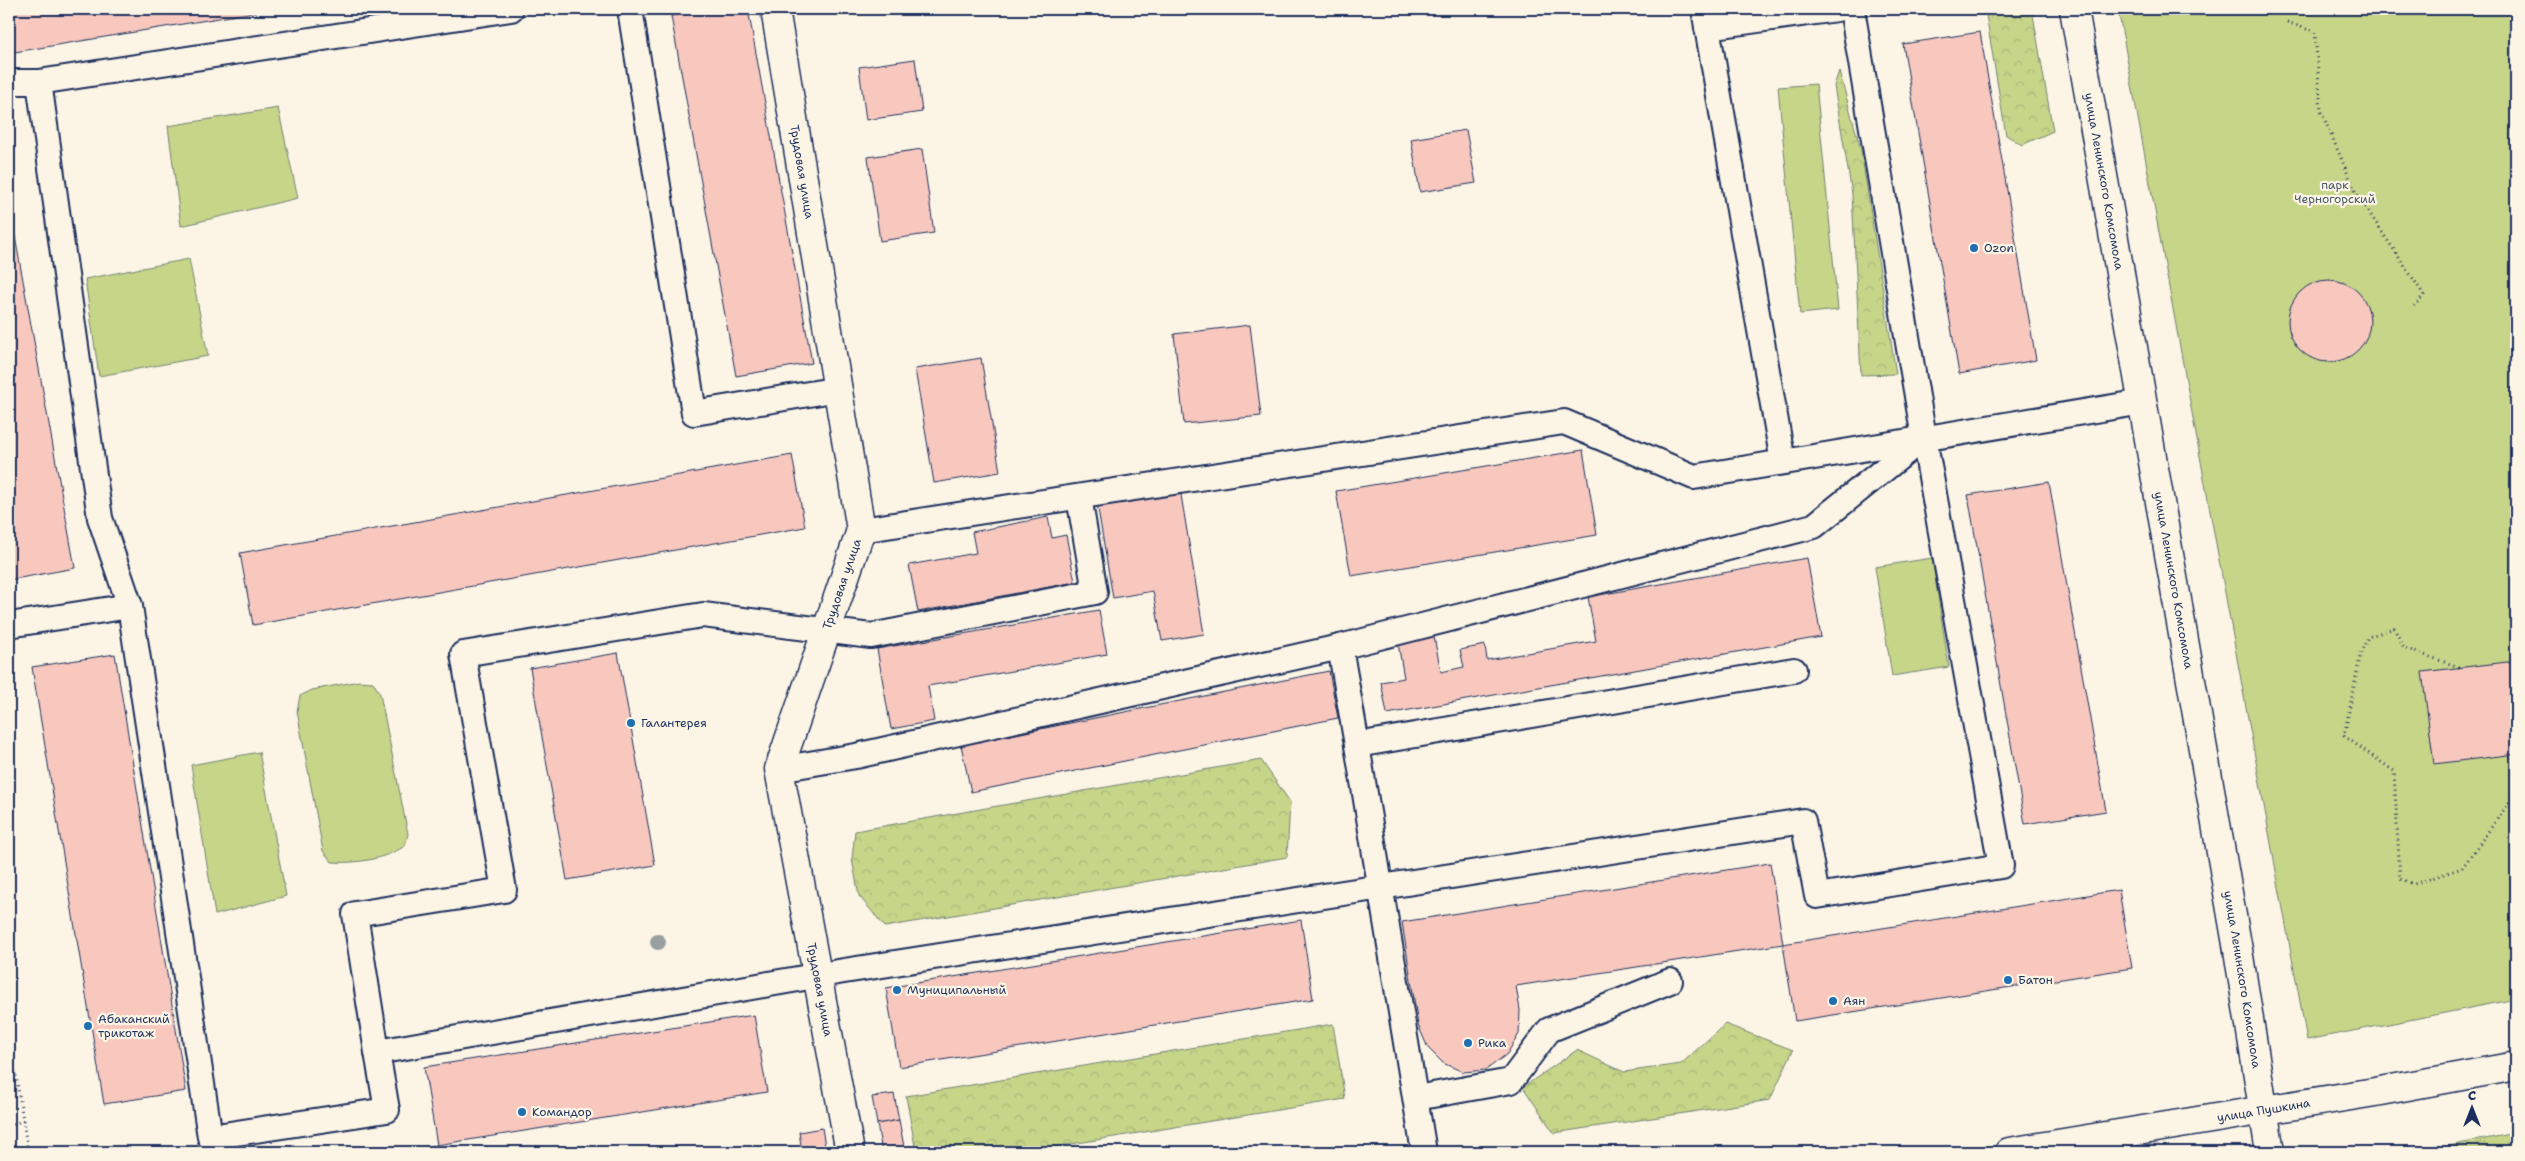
<svg xmlns="http://www.w3.org/2000/svg" width="2525" height="1161" font-family="'Shantell Sans',sans-serif">
<style>
.grass{fill:url(#grass-tufts);stroke:#718274}
.forest{fill:url(#forest-crowns);stroke:#718274}
.green{fill:#c7d589;stroke:#718274}
.building{fill:#f8c8bf;stroke:#1b2f5e}
.lines{fill:none;stroke-linecap:round;stroke-linejoin:round}
.service-casing{stroke:#1b2f5e;stroke-width:28}
.minor-casing{stroke:#1b2f5e;stroke-width:31}
.primary-casing{stroke:#1b2f5e;stroke-width:31}
.path{stroke:#1b2f5e;stroke-width:3;stroke-dasharray:1 4;stroke-linecap:butt}
.service{stroke:#fcf5e5;stroke-width:24}
.minor{stroke:#fcf5e5;stroke-width:28}
.primary{stroke:#fcf5e5;stroke-width:28}
.tree{fill:#989fa1}
.poi-dot{fill:#1f6fb2;stroke:#fcf5e5;stroke-width:2}
.labels{text-anchor:middle;stroke-width:4.5;stroke-linejoin:round;paint-order:stroke}
.street-label{font-size:12px;fill:#1b2f5e;stroke:#fcf5e5}
.park-label{font-size:12px;fill:#465869;stroke:#fcf5e5}
.poi-label{font-size:12px;fill:#1b2f5e;stroke:#fcf5e5;text-anchor:start}
</style>
<defs>
<pattern id="grass-tufts" width="24" height="20" patternUnits="userSpaceOnUse" patternTransform="scale(1.25)"><rect width="24" height="20" fill="#c7d589"/><path d="M3 7l-1-3M5 7V3M7 7l1-3M15 17l-1-3M17 17v-4M19 17l1-3" fill="none" stroke="#aab779"/></pattern>
<pattern id="forest-crowns" width="20" height="18" patternUnits="userSpaceOnUse" patternTransform="scale(1.25)"><rect width="20" height="18" fill="#c7d589"/><path d="M2 6a3 3 0 1 1 6 0M12 15a3 3 0 1 1 6 0" fill="none" stroke="#aab779"/></pattern>
</defs>
<rect width="100%" height="100%" fill="#fcf5e5"/>
<filter id="ink" filterUnits="userSpaceOnUse"><feTurbulence type="fractalNoise" baseFrequency=".02" numOctaves="2"/><feDisplacementMap in="SourceGraphic" scale="10" xChannelSelector="R" yChannelSelector="G"/><feConvolveMatrix kernelMatrix="1 2 1 2 8 2 1 2 1" color-interpolation-filters="sRGB"/></filter>
<g filter="url(#ink)">
<path class="grass" d="M2516 1133V1152H2417Z"/>
<g class="forest">
<path d="M1985 9H2032L2053 131 2022 145 2006 135Z"/>
<path d="M1839 71 1861 150 1896 374 1861 375 1852 194 1834 86Z"/>
<path d="M1261 760 1290 802 1287 857 885 927 859 896 852 859 855 831Z"/>
<path d="M1333 1024 1345 1099 1023 1152H916L906 1096Z"/>
<path d="M1725 1024 1793 1050 1770 1100 1554 1133 1523 1087 1577 1050 1624 1072 1681 1064Z"/>
</g>
<g class="green">
<path d="M2118 9H2516V999L2307 1040Z"/>
<path d="M1816 84 1838 310 1800 314 1778 87Z"/>
<path d="M278 108 298 198 181 226 168 126Z"/>
<path d="M189 259 208 356 99 376 85 279Z"/>
<path d="M1932 558 1949 667 1892 676 1875 567Z"/>
<path d="M359 681 373 682 380 694 408 834 405 846C385 859 356 864 332 862L323 851 297 711 300 696 312 690Z"/>
<path d="M259 752 286 896 215 915 191 765Z"/>
</g>
<g class="building">
<path d="M9 9H273L9 53Z"/>
<path d="M710 9H748L812 363 736 376 671 16Z"/>
<path d="M1980 32 2036 360 1959 374 1903 44Z"/>
<path d="M915 59 922 112 866 120 859 67Z"/>
<path d="M1466 130 1476 183 1420 192 1411 139Z"/>
<path d="M922 149 934 233 880 241 868 157Z"/>
<path d="M9 203 75 568 9 580Z"/>
<circle cx="2329" cy="321" r="41"/>
<path d="M1250 325 1261 416 1184 424 1174 334Z"/>
<path d="M981 358 1000 472 934 483 915 369Z"/>
<path d="M1583 450 1597 535 1351 576 1336 491Z"/>
<path d="M792 455 805 527 253 625 240 553Z"/>
<path d="M2049 482 2106 811 2025 824 1968 495Z"/>
<path d="M1180 489 1204 634 1162 641 1153 591 1113 598 1097 503Z"/>
<path d="M1048 517 1052 538 1066 535 1075 582 918 612 909 565 976 553 972 532Z"/>
<path d="M1807 558 1821 637 1387 714 1381 682 1404 678 1398 643 1434 637 1441 672 1464 667 1460 650 1485 645 1487 660 1596 641 1588 597Z"/>
<path d="M1099 610 1107 654 928 686 934 721 891 729 877 649Z"/>
<path d="M618 653 655 865 567 880 530 668Z"/>
<path d="M115 654 186 1091 104 1104 32 667Z"/>
<path d="M2516 661V754L2434 764 2422 672Z"/>
<path d="M1329 671 1338 718 971 792 961 745Z"/>
<path d="M1770 863 1783 944 1516 986 1520 1010 1519 1034 1507 1054 1486 1070 1463 1072 1443 1063 1428 1048 1418 1025 1402 922Z"/>
<path d="M2119 890 2132 968 1795 1021 1783 944Z"/>
<path d="M1301 920 1313 999 899 1067 886 988Z"/>
<path d="M754 1015 767 1092 437 1145 424 1067Z"/>
<path d="M894 1094 899 1120 877 1124 872 1097Z"/>
<path d="M899 1120 905 1152H882L877 1124Z"/>
<path d="M822 1128 826 1152H802L799 1132Z"/>
<path d="M437 1145 438 1152H393Z"/>
</g>
<g class="lines">
<defs>
<g id="service">
<path d="M630 9 694 413 839 389"/>
<path d="M1704 9 1707 27 1837 9"/>
<path d="M1707 27 1783 462"/>
<path d="M9 82H39"/>
<path d="M861 530 1564 422 1694 477 2143 402"/>
<path d="M130 606 210 1137 387 1110 377 1052 844 971 1803 821 1817 896 2001 866 1924 438 1852 9"/>
<path d="M9 625 130 606 100 518 39 82 511 9"/>
<path d="M1357 745 1340 647 1814 526 1922 439"/>
<path d="M779 769 856 756 1340 647"/>
<path d="M377 1052 355 914 504 890 463 654 703 615 871 636 1095 592 1079 497"/>
<path d="M1416 1098 1511 1081 1549 1030 1670 981"/>
<path d="M1424 1152 1357 745 1794 670"/>
</g>
<g id="minor">
<path id="s1" d="M775 9 861 530 779 769 850 1152"/>
<path id="s2" d="M2074 9 2238 950 2270 1152"/>
</g>
<g id="primary">
<path id="s3" d="M2009 1152 2375 1092 2516 1066"/>
</g>
</defs>
<use href="#service" class="service-casing"/>
<use href="#minor" class="minor-casing"/>
<use href="#primary" class="primary-casing"/>
<g class="path">
<path d="M2287 22 2315 32 2321 111 2356 193 2424 295 2414 306"/>
<path d="M2459 667 2404 648 2394 628 2368 637 2361 652 2344 736 2394 771 2400 879 2414 884 2462 868 2516 793"/>
<path d="M9 1031 28 1152"/>
<path d="M9 1127 23 1120"/>
</g>
<use href="#service" class="service"/>
<use href="#minor" class="minor"/>
<use href="#primary" class="primary"/>
</g>
<circle class="tree" cx="658" cy="942" r="8"/>
</g>
<g class="poi-dot">
<circle cx="1974" cy="248" r="5"/>
<circle cx="631" cy="723" r="5"/>
<circle cx="2008" cy="980" r="5"/>
<circle cx="897" cy="990" r="5"/>
<circle cx="1833" cy="1001" r="5"/>
<circle cx="88" cy="1026" r="5"/>
<circle cx="1468" cy="1043" r="5"/>
<circle cx="522" cy="1112" r="5"/>
</g>
<g class="labels">
<g class="street-label">
<text dy="4" stroke="none"><textPath href="#s1" startOffset="165">Трудовая улица</textPath></text>
<text dy="4" stroke="none"><textPath href="#s2" startOffset="175">улица Ленинского Комсомола</textPath></text>
<text dy="4" stroke="none"><textPath href="#s2" startOffset="580">улица Ленинского Комсомола</textPath></text>
<text transform="translate(842 584) rotate(-71)" y="4">Трудовая улица</text>
<text dy="4" stroke="none"><textPath href="#s2" startOffset="985">улица Ленинского Комсомола</textPath></text>
<text dy="4" stroke="none"><textPath href="#s1" startOffset="1005">Трудовая улица</textPath></text>
<text dy="4" stroke="none"><textPath href="#s3" startOffset="258">улица Пушкина</textPath></text>
</g>
<g class="park-label">
<text x="2335" y="189">парк<tspan x="2335" dy="14">Черногорский</tspan></text>
</g>
<g class="poi-label">
<text x="1984" y="252">Ozon</text>
<text x="641" y="727">Галантерея</text>
<text x="2018" y="984">Батон</text>
<text x="907" y="994">Муниципальный</text>
<text x="1843" y="1005">Аян</text>
<text x="98" y="1023">Абаканский<tspan x="98" dy="14">трикотаж</tspan></text>
<text x="1478" y="1047">Рика</text>
<text x="532" y="1116">Командор</text>
</g>
</g>
<rect width="2525" height="1161" fill="none" stroke="#fcf5e5" stroke-width="30"/>
<rect x="15" y="15" width="2495" height="1131" fill="none" stroke="#1b2f5e" stroke-width="2" filter="url(#ink)"/>
<g transform="translate(2472 1108)" stroke="#fcf5e5" stroke-width="4" paint-order="stroke">
<path d="M0-4L9 19L0 12L-9 19Z" fill="#1b2f5e"/>
<text y="-8" font-size="14" font-weight="bold" text-anchor="middle" fill="#1b2f5e">С</text>
</g>
</svg>
